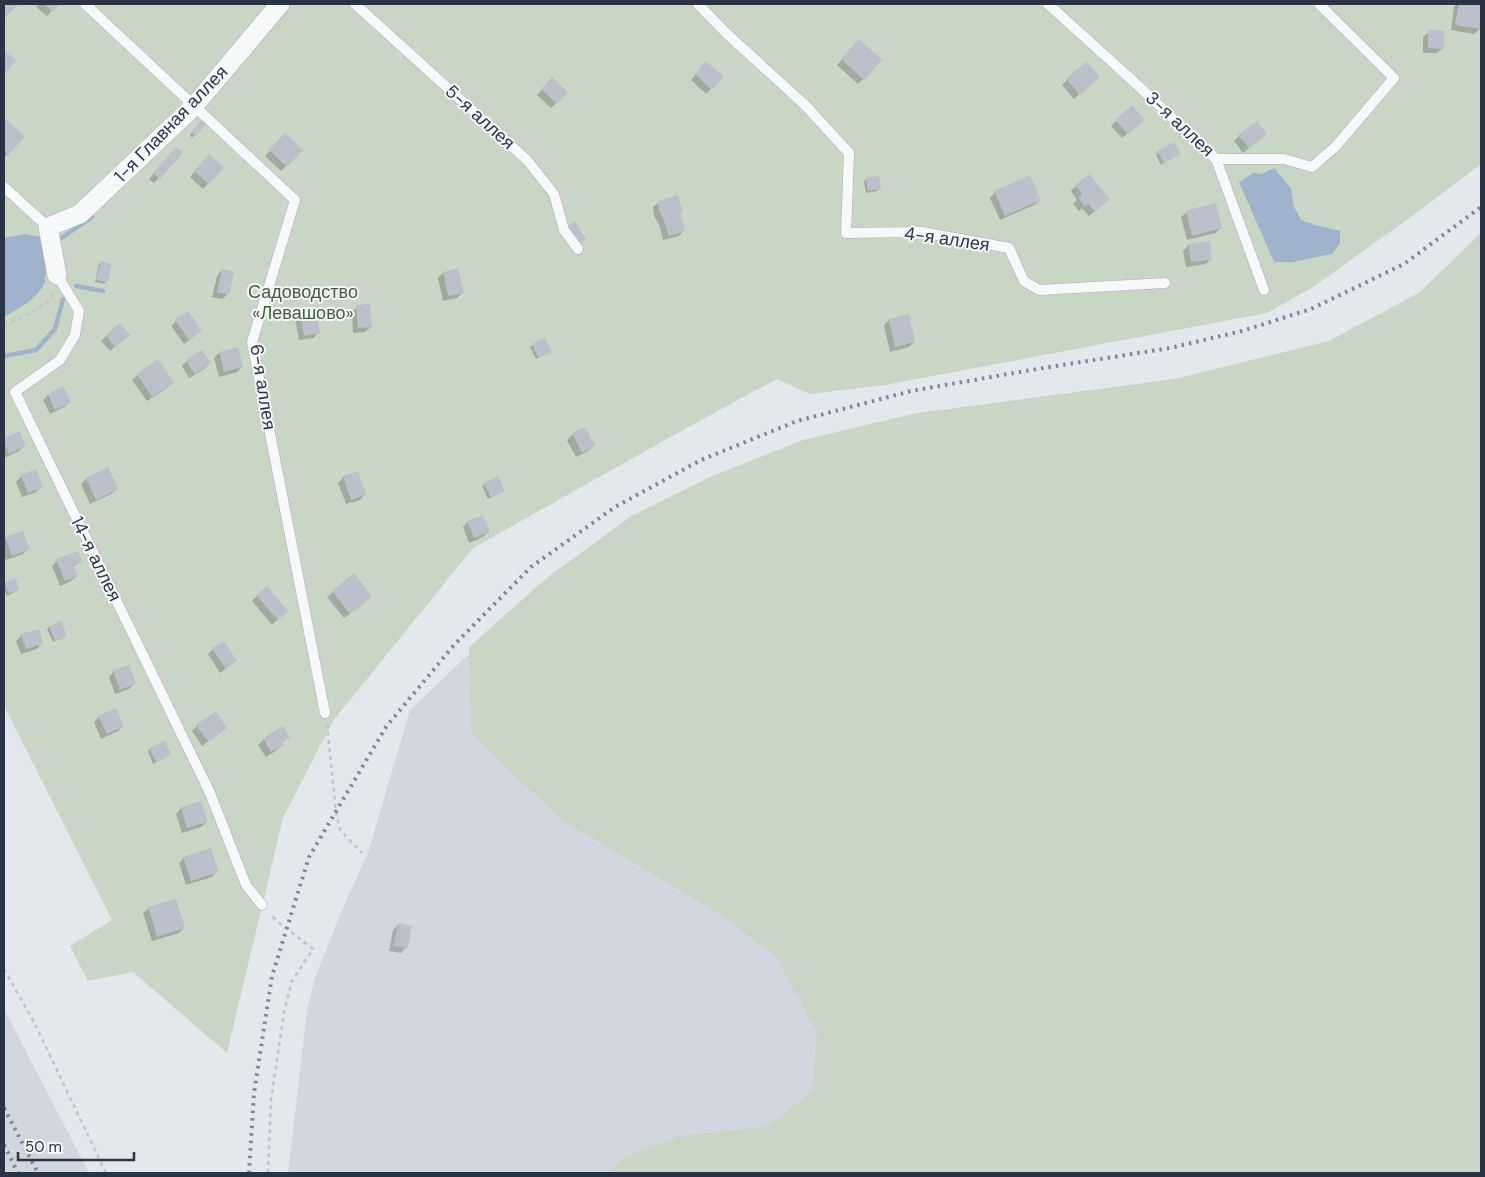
<svg xmlns="http://www.w3.org/2000/svg" width="1485" height="1177" font-family="'DM Sans',sans-serif">
<style>
.built{fill:#d2d6de}
.green{fill:#c9d6c5}
.water{fill:#9fb4cc}
.shadow{fill:#0003}
.lines{fill:none;stroke-linecap:round;stroke-linejoin:round}
.stream{stroke:#9fb4cc;stroke-width:4.5}
.building{fill:#bbc0ca}
.service-casing{stroke:#a9aeb7;stroke-width:11}
.minor-casing{stroke:#a9aeb7;stroke-width:20}
.path{stroke:#c2c5cb;stroke-width:2.5;stroke-dasharray:4 4;stroke-linecap:butt}
.service{stroke:#f7f8fa;stroke-width:10}
.minor{stroke:#f7f8fa;stroke-width:19}
.rail{stroke:#7d8696;stroke-width:4;stroke-dasharray:2.5 5;stroke-linecap:butt}
.labels{text-anchor:middle;stroke-width:4;stroke-linejoin:round;paint-order:stroke}
.street-label{font-size:18px;fill:#2b3445;stroke:#f4f6f9}
.park-label{font-size:18px;fill:#3f6138;stroke:#f4f6f9}
</style>
<rect width="100%" height="100%" fill="#e4e7ec"/>
<g class="built">
<path d="M508 617 821 977V1101L705 1173H288L307 1011 315 978 341 912 368 853 410 710Z"/>
<path d="M4 1009 89 1173H4Z"/>
</g>
<g class="green">
<path d="M4 4H1481V164L1412 216 1313 287 1267 313 885 385 810 394 777 379 692 425 473 548 333 721 283 818 227 1053 133 972 88 981 70 946 112 920 4 706Z"/>
<path d="M1481 233V1173H607L625 1157 679 1136 766 1127 812 1092 817 1032 777 958 723 916 565 822 506 768 471 732 469 647 549 576 633 515 710 477 803 440 917 413 1174 379 1329 341 1420 292Z"/>
</g>
<g class="water">
<path d="M1274 168 1291 188 1294 207 1301 220 1319 226 1340 231V243L1332 254 1293 262H1274L1239 182 1253 173 1262 174Z"/>
<path d="M25 234 40 237 47 244C46 253 47 277 44 284 37 299 18 309 4 317V238Z"/>
</g>
<g class="shadow">
<path d="M39 4H58L47 16 36 7Z"/>
<path d="M1457 4 1481 5 1479 29 1474 34 1451 30 1454 7Z"/>
<path d="M1429 32 1443 48 1437 53H1423V37Z"/>
<path d="M854 46 863 79 858 84 837 65Z"/>
<path d="M701 68 711 89 706 94 691 80Z"/>
<path d="M552 79 566 93 551 108 537 95Z"/>
<path d="M1067 80 1093 82 1074 99 1062 85Z"/>
<path d="M6 121 24 137 4 158V124Z"/>
<path d="M203 121 206 123 192 138 190 135Z"/>
<path d="M1116 121 1138 125 1122 138 1111 126Z"/>
<path d="M285 134 302 150 281 171 265 156Z"/>
<path d="M1266 134 1243 153 1234 141 1239 136Z"/>
<path d="M1158 152 1179 154 1161 165 1156 155Z"/>
<path d="M181 153 154 183 149 179 171 154Z"/>
<path d="M204 161 223 168 203 189 190 177Z"/>
<path d="M1088 175 1103 204 1089 216 1082 208 1079 211 1073 204 1077 200 1071 191Z"/>
<path d="M867 179 879 189 877 191 866 193 864 181Z"/>
<path d="M995 192 1040 200 1034 205 1000 220 990 198Z"/>
<path d="M659 202 682 212 679 214 684 230 679 236 663 240 659 224 654 216 653 207Z"/>
<path d="M1187 212 1221 228 1215 233 1187 240 1181 217Z"/>
<path d="M1189 245 1211 259 1206 264 1186 267 1183 251Z"/>
<path d="M101 262 106 282 104 284 95 282 99 264Z"/>
<path d="M222 270 228 294 222 299 212 297 217 276Z"/>
<path d="M443 273 463 292 457 298 443 301 438 278Z"/>
<path d="M357 307 371 327 365 332 353 333 352 312Z"/>
<path d="M301 312 318 333 313 338 299 340 295 318Z"/>
<path d="M889 320 914 342 909 347 890 352 884 325Z"/>
<path d="M176 321 201 331 184 344 171 326Z"/>
<path d="M106 336 123 340 110 351 101 341Z"/>
<path d="M532 345 550 352 536 359 530 347Z"/>
<path d="M219 353 242 367 237 372 219 377 214 358Z"/>
<path d="M187 361 209 364 204 369 189 378 182 366Z"/>
<path d="M138 375 172 382 167 388 147 401 132 380Z"/>
<path d="M63 388 69 402 64 407 50 414 43 400 48 395Z"/>
<path d="M585 428 594 445 588 451 576 457 567 440 573 434Z"/>
<path d="M19 432 25 446 19 451 4 458V439Z"/>
<path d="M107 469 117 489 111 494 90 504 81 484 86 479Z"/>
<path d="M36 471 42 486 36 492 22 497 16 482 21 477Z"/>
<path d="M344 477 365 494 360 500 346 504 338 483Z"/>
<path d="M485 484 503 491 488 499 482 486Z"/>
<path d="M468 522 488 532 483 537 469 543 463 527Z"/>
<path d="M22 532 28 549 23 554 6 560 4 554V540Z"/>
<path d="M57 561H81L73 567 76 576 71 581 60 586 52 566Z"/>
<path d="M5 584 19 590 7 596 4 589Z"/>
<path d="M333 592 365 602 344 618 327 597Z"/>
<path d="M257 596 281 616 272 625 252 601Z"/>
<path d="M49 627 63 638 53 642 47 629Z"/>
<path d="M22 635 42 643 37 649 21 654 16 641Z"/>
<path d="M213 649 235 661 220 673 208 654Z"/>
<path d="M114 671 134 684 129 689 115 694 109 677Z"/>
<path d="M99 717 123 726 118 731 101 739 94 722Z"/>
<path d="M197 726 226 728 202 746 192 731Z"/>
<path d="M283 728 289 737 281 743 282 745 277 750 266 757 258 745 264 739Z"/>
<path d="M150 749 169 755 153 764 148 751Z"/>
<path d="M200 802 207 822 201 827 182 833 176 814 181 808Z"/>
<path d="M184 858 217 871 212 877 186 885 179 863Z"/>
<path d="M149 908 184 928 179 933 152 941 143 913Z"/>
<path d="M398 925 406 947 401 953 389 951 393 930Z"/>
</g>
<g class="lines">
<g class="stream">
<path d="M60 239 92 217"/>
<path d="M76 286 103 291"/>
<path d="M4 356 36 350 55 329 63 299"/>
</g>
</g>
<g class="building">
<path d="M4 4H18L4 19Z"/>
<path d="M44 4H60L53 12Z"/>
<path d="M1459 4H1481V29L1455 25Z"/>
<path d="M1428 30 1444 31V49L1428 48Z"/>
<path d="M859 39 882 60 864 80 841 59Z"/>
<path d="M4 50 16 61 4 74Z"/>
<path d="M706 61 724 77 712 90 695 74Z"/>
<path d="M1086 62 1100 77 1080 95 1066 79Z"/>
<path d="M552 77 568 93 557 104 541 89Z"/>
<path d="M1132 105 1145 120 1128 134 1115 120Z"/>
<path d="M6 119 25 137 8 155 4 151V122Z"/>
<path d="M203 119 207 123 196 136 191 132Z"/>
<path d="M1257 121 1267 134 1249 148 1238 135Z"/>
<path d="M285 133 303 150 287 167 269 150Z"/>
<path d="M1174 142 1181 154 1164 163 1157 151Z"/>
<path d="M176 147 183 153 160 179 153 173Z"/>
<path d="M209 154 224 168 209 184 194 171Z"/>
<path d="M1089 174 1110 199 1095 212 1088 204 1085 206 1078 198 1082 194 1075 185Z"/>
<path d="M1030 175 1041 200 1005 216 994 191Z"/>
<path d="M879 176 881 189 868 191 866 178Z"/>
<path d="M678 195 683 212 680 213 685 231 669 236 663 218 659 211 658 201Z"/>
<path d="M1216 203 1222 228 1192 236 1186 211Z"/>
<path d="M575 221 586 239 578 244 567 227Z"/>
<path d="M1210 241 1212 260 1191 262 1188 244Z"/>
<path d="M101 261 112 264 108 282 96 280Z"/>
<path d="M458 268 464 293 448 296 443 272Z"/>
<path d="M222 269 234 272 229 295 217 292Z"/>
<path d="M370 304 372 327 358 328 356 305Z"/>
<path d="M315 309 320 333 304 336 300 311Z"/>
<path d="M188 311 202 331 189 340 175 320Z"/>
<path d="M909 314 915 342 895 347 889 319Z"/>
<path d="M120 323 130 335 115 347 106 335Z"/>
<path d="M545 338 552 352 538 358 532 344Z"/>
<path d="M238 347 243 367 224 372 219 352Z"/>
<path d="M202 350 211 364 194 374 186 360Z"/>
<path d="M158 359 174 383 152 397 137 374Z"/>
<path d="M63 386 71 402 55 410 48 394Z"/>
<path d="M585 427 595 446 582 453 572 433Z"/>
<path d="M19 431 26 446 9 454 4 443V438Z"/>
<path d="M108 467 118 489 96 500 86 478Z"/>
<path d="M36 469 43 487 28 493 21 475Z"/>
<path d="M358 471 366 495 351 500 343 476Z"/>
<path d="M498 476 505 491 491 498 484 483Z"/>
<path d="M483 515 490 532 474 538 467 521Z"/>
<path d="M23 531 30 549 12 556 5 537Z"/>
<path d="M78 551 82 562 73 565 78 576 65 581 56 559Z"/>
<path d="M354 573 372 597 350 614 332 591Z"/>
<path d="M15 578 20 590 9 594 4 583Z"/>
<path d="M267 586 288 611 278 620 256 595Z"/>
<path d="M61 621 67 636 55 641 49 626Z"/>
<path d="M39 629 43 644 26 649 21 634Z"/>
<path d="M224 641 237 661 225 668 212 648Z"/>
<path d="M129 665 136 684 120 690 113 670Z"/>
<path d="M116 708 124 726 107 734 98 716Z"/>
<path d="M216 711 227 728 208 742 196 725Z"/>
<path d="M283 726 290 737 282 742 284 745 271 752 263 738Z"/>
<path d="M165 741 171 755 156 762 149 748Z"/>
<path d="M201 801 208 822 187 828 181 807Z"/>
<path d="M211 848 219 872 191 881 183 857Z"/>
<path d="M176 899 185 928 157 937 148 907Z"/>
<path d="M398 923 412 926 408 948 394 946Z"/>
</g>
<g class="lines">
<defs>
<g id="service">
<path d="M85 4 295 200 252 342 325 713"/>
<path d="M355 4 527 160 554 194 564 230 578 249"/>
<path d="M698 4 726 33 805 105 849 153 846 233 922 232 1009 248 1024 281 1039 290 1165 283"/>
<path d="M1048 4 1132 80 1216 159H1284L1312 167 1336 146 1394 78 1319 4"/>
<path d="M1216 159 1264 290"/>
<path d="M4 187 48 227"/>
<path d="M57 275 79 311 75 335 60 360 15 392 210 793 246 885 262 905"/>
</g>
<path id="minor" d="M57 275 48 227 80 214 194 106 280 4"/>
</defs>
<use href="#service" class="service-casing"/>
<use href="#minor" class="minor-casing"/>
<g class="path">
<path d="M4 326 37 310 52 297 53 294"/>
<path d="M327 724 336 812 340 830 362 853"/>
<path d="M4 969 35 1024 106 1173"/>
<path d="M268 1173 271 1100 284 1012 292 981 313 949 277 921 270 914"/>
</g>
<use href="#service" class="service"/>
<use href="#minor" class="minor"/>
<g class="rail">
<path d="M4 1108 38 1173"/>
<path d="M4 1145 18 1173"/>
<path d="M249 1173 254 1093 272 976 309 857 386 727 454 645 531 567 615 507 701 460 797 421 911 391 1037 369 1170 348 1242 331 1311 309 1404 264 1481 207"/>
</g>
</g>
<g class="labels">
<g class="street-label">
<text transform="translate(480 117) rotate(42)" y="6">5-я аллея</text>
<text transform="translate(171 124) rotate(-46)" y="6">1-я Главная аллея</text>
<text transform="translate(1180 124) rotate(43)" y="6">3-я аллея</text>
<text transform="translate(947 239) rotate(8)" y="6">4-я аллея</text>
<text transform="translate(263 387) rotate(81)" y="6">6-я аллея</text>
<text transform="translate(96 559) rotate(64)" y="6">14-я аллея</text>
</g>
<g class="park-label">
<text x="303" y="298">Садоводство<tspan x="303" dy="21">«Левашово»</tspan></text>
</g>
</g>
<rect width="1485" height="1177" fill="none" stroke="#2b3445" stroke-width="10"/>
<path d="M18 1152v8h116v-8" fill="none" stroke="#2b3445" stroke-width="2.5"/>
<text x="25" y="1152" font-size="15" fill="#2b3445" stroke="#f4f6f9" stroke-width="4" paint-order="stroke">50 m</text>
</svg>
